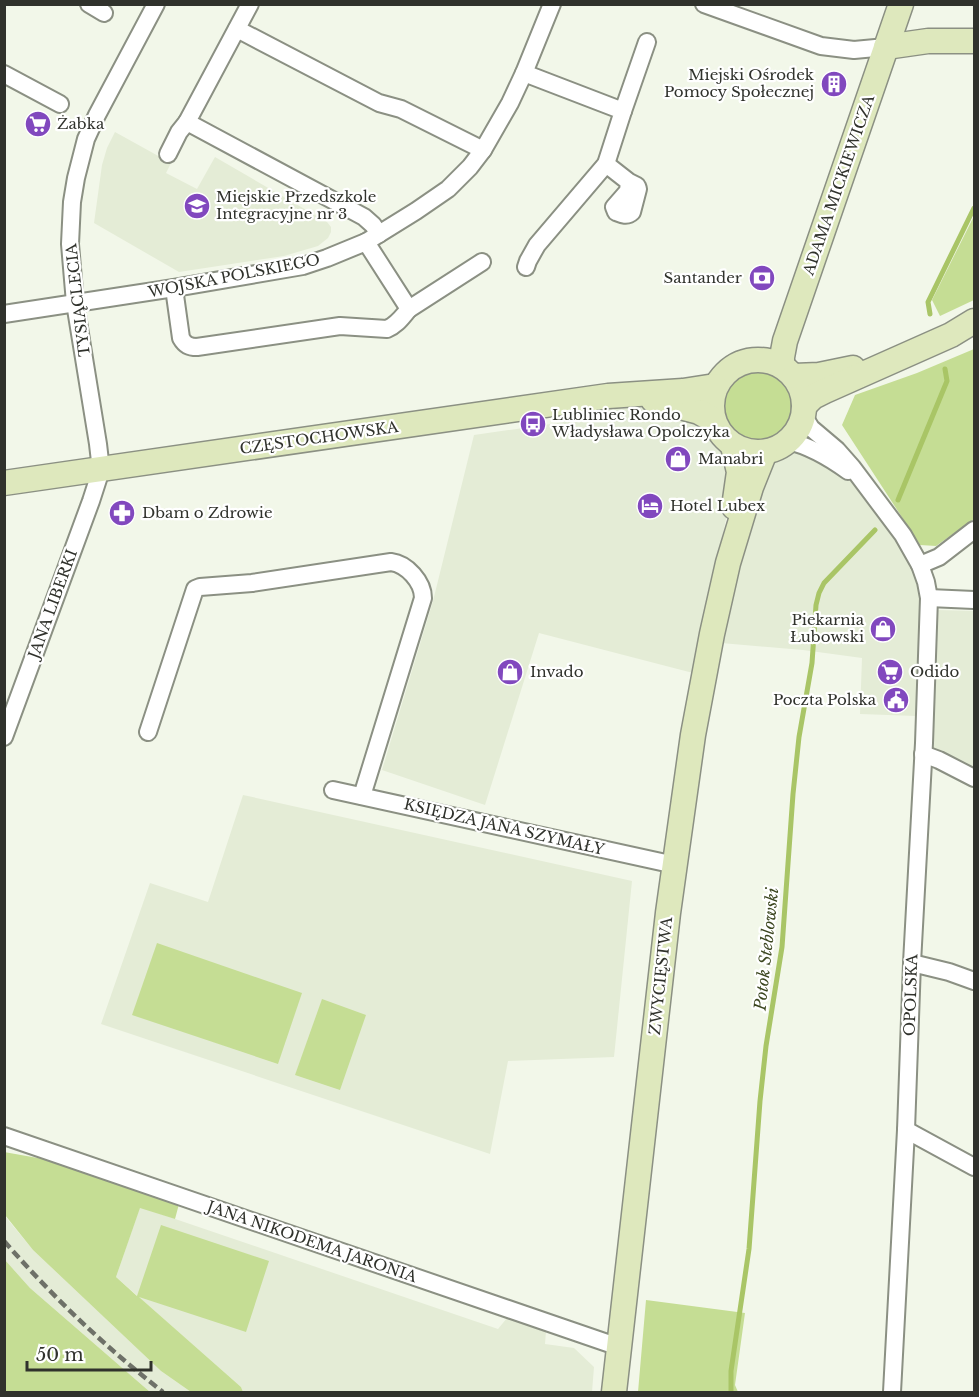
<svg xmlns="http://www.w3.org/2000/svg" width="979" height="1397" font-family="'Libre Baskerville',serif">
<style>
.built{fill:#e4ecd6}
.green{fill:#c5dd94}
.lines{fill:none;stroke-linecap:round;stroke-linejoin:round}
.stream{stroke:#a9c566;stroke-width:5}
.street-casing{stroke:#8b9083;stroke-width:20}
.secondary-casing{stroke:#8b9083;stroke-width:27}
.street{stroke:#fff;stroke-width:16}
.secondary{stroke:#dee8bd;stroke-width:24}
.rail{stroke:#6e7168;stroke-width:4.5;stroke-dasharray:9 4.5;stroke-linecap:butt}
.labels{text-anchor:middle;stroke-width:4.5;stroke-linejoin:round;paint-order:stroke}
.poi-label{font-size:15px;fill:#30322c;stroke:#fff;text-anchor:start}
.street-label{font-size:15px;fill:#30322c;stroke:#fff}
.water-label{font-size:16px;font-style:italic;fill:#3a451e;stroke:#fff}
</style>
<rect width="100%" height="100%" fill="#f2f7e9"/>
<g class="built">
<path d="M115 132 171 163 166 173 197 189 215 157 327 222 331 227V232L328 238 318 246 284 256 179 272 94 223 102 165 107 148Z"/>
<path d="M628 407 663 408 709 426 725 441 734 482 693 673 539 633 485 805 382 770 433 601 474 435 558 423 600 409Z"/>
<path d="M798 450 837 468 861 491 904 547 914 567 921 593 919 670 916 716 860 714 862 658 803 650 721 643 746 524 767 466 781 453Z"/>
<path d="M937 610 974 611V773L930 750Z"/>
<path d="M243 795 632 881 614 1057 508 1061 490 1154 101 1024 150 883 208 902Z"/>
<path d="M140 1207 498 1329 507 1318 546 1331 545 1344 574 1348 594 1367 592 1392H243L241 1387 116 1277Z"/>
<path d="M4 1215 33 1250 161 1371 191 1392H150L30 1288 5 1260Z"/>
</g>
<g class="green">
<path d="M974 216V300L940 316 932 300Z"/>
<path d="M974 349V519L936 546 920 545 842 425 855 395 917 373Z"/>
<circle cx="757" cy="406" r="35"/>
<path d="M157 943 302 993 278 1064 132 1015Z"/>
<path d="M322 999 366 1015 340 1090 295 1075Z"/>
<path d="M4 1152 49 1160 179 1204 175 1219 140 1208 116 1277 137 1296 161 1225 269 1261 246 1332 139 1297 241 1387 243 1392H191L161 1371 33 1250 5 1215Z"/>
<path d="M5 1260 30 1288 150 1392H5Z"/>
<path d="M646 1300 745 1313 735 1385 738 1392H638Z"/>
</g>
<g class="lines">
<g class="stream">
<path d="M930 314 928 302 974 208"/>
<path d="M898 500 947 381 945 369"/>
<path d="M731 1392V1371L749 1249 760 1101 766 1046 782 947 793 794 799 737 812 663 816 605 819 593 824 583 875 530"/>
</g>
<defs>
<g id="street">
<path d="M89 4 104 13"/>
<path d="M250 4 187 122 364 217 373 225 379 234"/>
<path d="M704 4 821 46 854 50 886 47"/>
<path d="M237 29 379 103 401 109 483 150"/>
<path d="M524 73 623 111 606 164 537 245 528 261 526 267"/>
<path d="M4 74 60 104"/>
<path d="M623 111 647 42"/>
<path d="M168 154 179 132 187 122"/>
<path d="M606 164 629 182 628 191 614 207 616 212C621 214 627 217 632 212L638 189 637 186 629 182"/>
<path d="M174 288 181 338C185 345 189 347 197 347L340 326 387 329C397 325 402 317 409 309L366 242"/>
<path d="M409 309 482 262"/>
<path d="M4 314 174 288 303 266 327 258 366 242 416 211 448 189 470 167 483 150 510 103 524 73 552 4"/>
<path d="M803 415 811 428 837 450 852 467 903 535 920 565 926 582 929 598 924 743 912 963 906 1130 892 1392"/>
<path d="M788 441C810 446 830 458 848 471"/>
<path d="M920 565 939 557 974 530"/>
<path d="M929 598 974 600"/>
<path d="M148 732 195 589 200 587 252 583 391 562C407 564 423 582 423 598L362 796"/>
<path d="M4 737 91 501 101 470 98 444 75 303 70 244 72 202 76 178 86 139 97 115 156 4"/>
<path d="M923 754 939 760 974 778"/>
<path d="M333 790 675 865"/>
<path d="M912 963 949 972 974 981"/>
<path d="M906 1130 974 1167"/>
<path d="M4 1136 619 1347"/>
</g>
<g id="secondary">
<path d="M886 47 928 41H974"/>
<circle cx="758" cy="406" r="46"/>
<path d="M782 366V357L785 341 901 4"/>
<path d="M794 376 819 375 853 368"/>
<path d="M653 400 699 412 713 420"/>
<path d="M804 406 813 397 825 391 951 335 974 321"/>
<path d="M733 446 739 472 734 507"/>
<path d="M4 483 608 396 683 391 715 386"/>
<path d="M614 1392 668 913 693 735 712 634 728 563 751 487 765 452"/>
</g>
</defs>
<use href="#street" class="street-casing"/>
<use href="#secondary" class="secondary-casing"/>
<use href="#street" class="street"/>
<use href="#secondary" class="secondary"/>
<path class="rail" d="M4 1241C54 1298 104 1346 163 1392"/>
</g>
<defs>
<symbol id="building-disc" viewBox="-11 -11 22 22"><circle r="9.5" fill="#8148be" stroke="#fff"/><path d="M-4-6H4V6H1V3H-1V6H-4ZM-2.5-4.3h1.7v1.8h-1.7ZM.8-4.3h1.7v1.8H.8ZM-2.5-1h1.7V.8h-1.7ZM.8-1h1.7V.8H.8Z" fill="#fff"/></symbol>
<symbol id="supermarket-disc" viewBox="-11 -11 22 22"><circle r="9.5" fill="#8148be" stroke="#fff"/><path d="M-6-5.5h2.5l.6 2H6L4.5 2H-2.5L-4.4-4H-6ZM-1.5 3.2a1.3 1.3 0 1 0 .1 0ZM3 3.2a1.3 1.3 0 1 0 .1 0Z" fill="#fff"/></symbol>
<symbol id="school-disc" viewBox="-11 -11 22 22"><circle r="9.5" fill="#8148be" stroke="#fff"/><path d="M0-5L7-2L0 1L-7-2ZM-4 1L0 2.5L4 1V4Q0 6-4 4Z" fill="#fff"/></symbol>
<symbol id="bank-disc" viewBox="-11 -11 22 22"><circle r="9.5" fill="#8148be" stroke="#fff"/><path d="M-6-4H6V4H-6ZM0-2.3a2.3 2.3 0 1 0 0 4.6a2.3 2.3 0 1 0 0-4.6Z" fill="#fff"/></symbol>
<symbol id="bus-disc" viewBox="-11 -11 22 22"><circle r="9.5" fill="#8148be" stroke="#fff"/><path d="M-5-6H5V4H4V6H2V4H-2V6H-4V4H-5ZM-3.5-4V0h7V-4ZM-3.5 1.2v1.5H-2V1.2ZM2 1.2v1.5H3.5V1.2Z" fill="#fff"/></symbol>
<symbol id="shop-disc" viewBox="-11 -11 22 22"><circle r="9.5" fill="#8148be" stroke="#fff"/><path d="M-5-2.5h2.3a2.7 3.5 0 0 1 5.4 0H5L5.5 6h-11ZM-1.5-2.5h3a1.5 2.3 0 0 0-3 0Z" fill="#fff"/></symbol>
<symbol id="hotel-disc" viewBox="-11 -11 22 22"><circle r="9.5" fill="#8148be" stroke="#fff"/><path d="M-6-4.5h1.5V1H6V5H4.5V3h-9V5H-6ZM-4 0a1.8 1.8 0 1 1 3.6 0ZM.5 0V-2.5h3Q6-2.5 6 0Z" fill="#fff"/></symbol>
<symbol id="pharmacy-disc" viewBox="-11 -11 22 22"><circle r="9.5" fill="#8148be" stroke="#fff"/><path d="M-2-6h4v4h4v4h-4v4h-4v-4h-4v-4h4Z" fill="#fff"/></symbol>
<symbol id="civic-disc" viewBox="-11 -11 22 22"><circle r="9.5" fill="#8148be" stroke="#fff"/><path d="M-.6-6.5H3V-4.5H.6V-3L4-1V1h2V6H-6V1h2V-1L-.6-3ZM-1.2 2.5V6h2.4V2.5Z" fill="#fff"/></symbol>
</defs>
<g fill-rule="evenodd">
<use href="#building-disc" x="819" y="69" width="30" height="30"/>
<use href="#supermarket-disc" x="23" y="109" width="30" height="30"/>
<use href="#school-disc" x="182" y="191" width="30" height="30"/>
<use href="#bank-disc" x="747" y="263" width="30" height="30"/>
<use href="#bus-disc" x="518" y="409" width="30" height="30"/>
<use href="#shop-disc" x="663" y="444" width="30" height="30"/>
<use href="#hotel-disc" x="635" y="491" width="30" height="30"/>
<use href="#pharmacy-disc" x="107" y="498" width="30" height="30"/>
<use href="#shop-disc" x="868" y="614" width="30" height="30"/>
<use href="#shop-disc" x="495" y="657" width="30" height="30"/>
<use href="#supermarket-disc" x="875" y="657" width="30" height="30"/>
<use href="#civic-disc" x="881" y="685" width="30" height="30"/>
</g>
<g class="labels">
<g class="poi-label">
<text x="814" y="80" text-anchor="end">Miejski Ośrodek<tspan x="814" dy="17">Pomocy Społecznej</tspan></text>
<text x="57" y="129">Żabka</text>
<text x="216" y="202">Miejskie Przedszkole<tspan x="216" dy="17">Integracyjne nr 3</tspan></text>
<text x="742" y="283" text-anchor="end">Santander</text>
<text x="552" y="420">Lubliniec Rondo<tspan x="552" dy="17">Władysława Opolczyka</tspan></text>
<text x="698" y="464">Manabri</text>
<text x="670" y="511">Hotel Lubex</text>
<text x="142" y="518">Dbam o Zdrowie</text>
<text x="864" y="625" text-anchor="end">Piekarnia<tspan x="864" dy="17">Łubowski</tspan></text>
<text x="530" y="677">Invado</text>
<text x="910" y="677">Odido</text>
<text x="876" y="705" text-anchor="end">Poczta Polska</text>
</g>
<g class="street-label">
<text transform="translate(839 185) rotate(-71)" y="5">ADAMA MICKIEWICZA</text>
<text transform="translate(234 276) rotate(-11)" y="5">WOJSKA POLSKIEGO</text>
<text transform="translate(78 300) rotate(-97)" y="5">TYSIĄCLECIA</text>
<text transform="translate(319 438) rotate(-8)" y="5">CZĘSTOCHOWSKA</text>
<text transform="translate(53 604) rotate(-70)" y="5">JANA LIBERKI</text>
<text transform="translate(504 827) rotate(13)" y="5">KSIĘDZA JANA SZYMAŁY</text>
<text transform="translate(661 976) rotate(-84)" y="5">ZWYCIĘSTWA</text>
<text transform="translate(911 995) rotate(-88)" y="5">OPOLSKA</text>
<text transform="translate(312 1242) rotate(19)" y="5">JANA NIKODEMA JARONIA</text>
</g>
<g class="water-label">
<text transform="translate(766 949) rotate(-84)" y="6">Potok Steblowski</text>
</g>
</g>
<rect width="979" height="1397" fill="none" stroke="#30322c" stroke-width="12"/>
<path d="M27 1361v9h124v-9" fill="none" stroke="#30322c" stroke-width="3"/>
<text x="36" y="1361" font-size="18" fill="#30322c" stroke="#ffffff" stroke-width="4.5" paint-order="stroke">50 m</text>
</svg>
